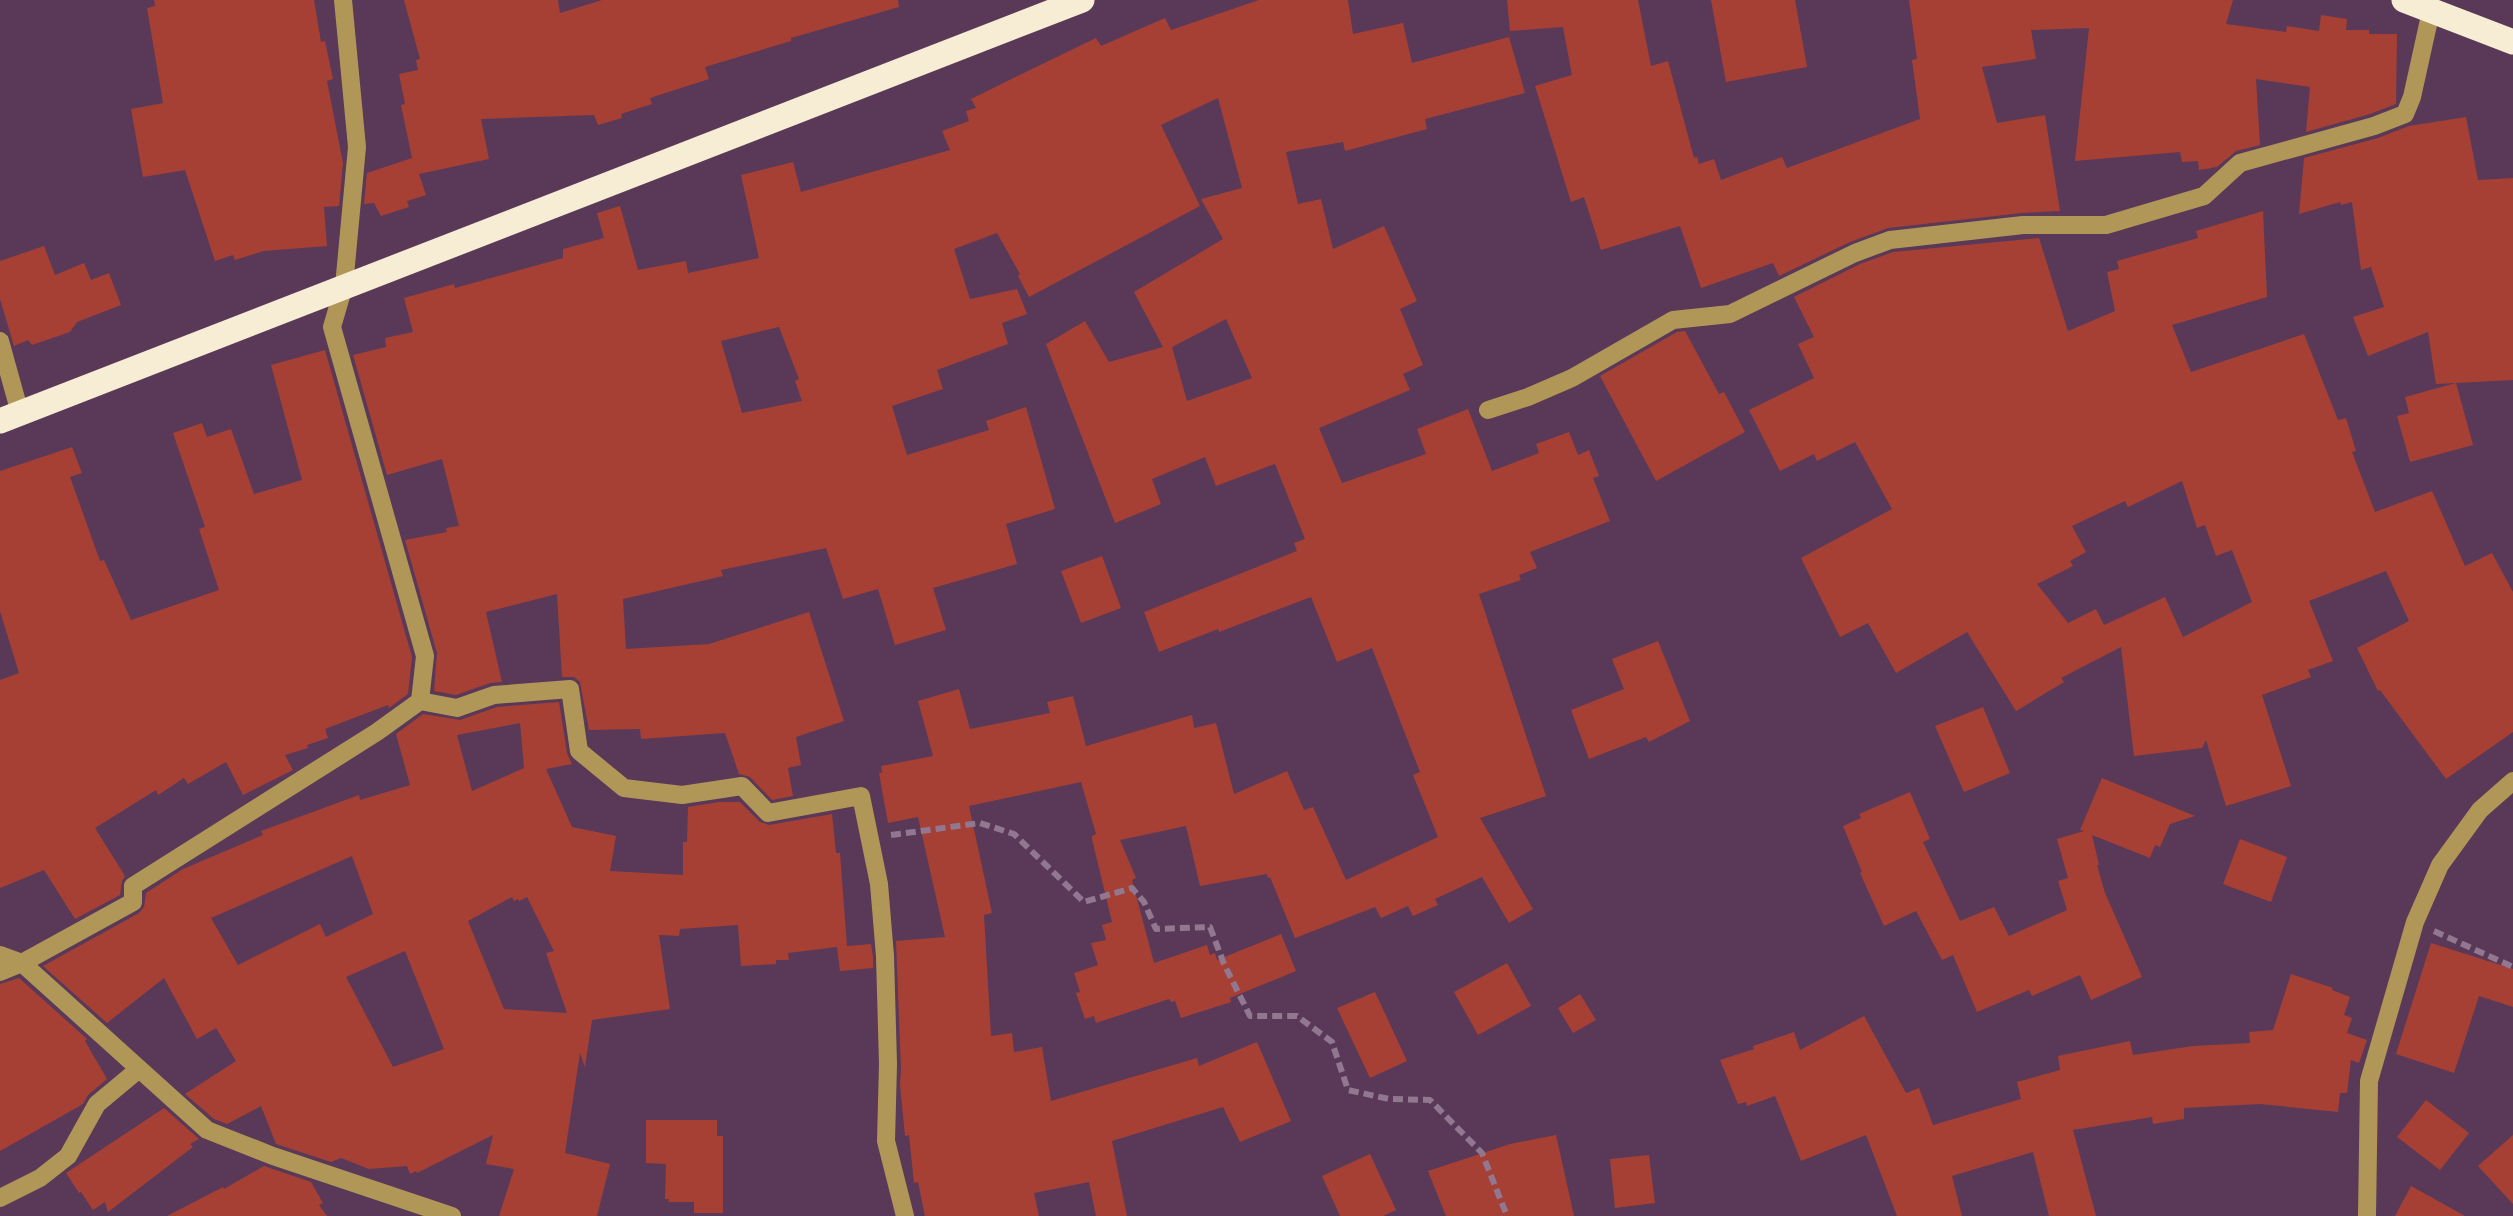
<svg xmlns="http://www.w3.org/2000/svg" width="2513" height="1216" font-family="'DejaVu Sans',sans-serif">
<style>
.building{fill:#a64035;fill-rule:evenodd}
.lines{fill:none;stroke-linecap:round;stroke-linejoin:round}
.path{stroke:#927790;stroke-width:6;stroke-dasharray:10 5;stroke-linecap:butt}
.minor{stroke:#b19757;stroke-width:18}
.major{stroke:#f6edd4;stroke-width:25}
</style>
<rect width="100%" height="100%" fill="#593957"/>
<g class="building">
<path d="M154 0H314L321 42 325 41 333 79 327 81 343 163 339 206 324 207 327 246 264 251 235 260 233 255 215 261 185 170 143 177 131 109 163 103 147 8 155 6Z"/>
<path d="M404 0H558L560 13 602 0H898L899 7 791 38V41L705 67 709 79 650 98 652 104 621 114 622 118 598 125 594 115 481 119 489 159 419 174 426 195 407 201 409 207 381 216 374 203 364 204 367 173 412 158 401 105 405 104 399 74 418 70 416 60 420 59Z"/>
<path d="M1259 0H1348L1353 34 1403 23 1412 63 1509 37 1525 93 1425 119 1427 129 1345 151 1343 142 1286 152 1298 204 1321 199 1333 249 1384 226 1417 301 1400 309 1423 365 1403 374 1410 390 1319 428 1342 483 1426 454 1417 429 1468 409 1492 471 1539 453 1536 444 1569 432 1578 455 1589 450 1599 476 1593 478 1610 521 1530 552 1537 568 1519 575 1521 580 1479 594 1546 796 1480 818 1533 909 1509 923 1482 877 1435 899 1438 905 1413 916 1408 906 1381 918 1375 907 1295 938 1270 877 1268 878 1267 874 1200 886 1186 826 1120 840 1136 878 1132 880 1154 963 1207 945 1210 955 1215 953 1217 960 1281 934 1296 971 1230 998 1231 1002 1181 1018 1175 1001 1171 1002 1169 999 1096 1023 1094 1016 1085 1019 1076 993 1080 992 1074 973 1098 965 1091 943 1106 940 1102 925 1112 922 1092 839V836L1096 834 1081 782 969 806 992 913 984 915 991 1036 1012 1033 1014 1052 1042 1047 1051 1101 1197 1058 1199 1066 1257 1042 1291 1121 1240 1142 1223 1107 1112 1141 1127 1216H1096L1089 1182 1034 1193 1039 1216H925L918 1182 914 1183 909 1135 905 1136 900 1085 901 1069 896 941 945 937 918 817 888 823 879 773H882L881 766 933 756 918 701 959 689 970 729 1050 713 1047 702 1073 696 1086 746 1192 715 1194 728 1216 723 1234 794 1287 771 1304 810 1313 807 1346 880 1438 837 1413 775 1420 772 1372 648 1337 662 1311 597 1219 632 1218 629 1159 652 1144 612 1297 551 1294 543 1305 539 1275 464 1216 486 1205 457 1152 479 1161 504 1115 523 1046 344 1085 321 1109 362 1163 347 1134 292 1223 239 1201 199 1242 188 1218 98 1161 125 1200 206 1029 297 1018 276 1020 274 997 233 954 249 970 299 1017 289 1027 314 1002 323 1008 344 937 370 943 389 892 406 907 455 989 430 986 421 1026 407 1055 509 1006 524 1017 564 933 588 946 630 895 645 878 589 843 599 826 548 721 570 723 576 623 599 626 649 709 644 809 612 844 721 796 737 801 765 788 768 793 796 772 800 750 777 739 774 725 733 641 739 640 729 589 730 580 682 574 677H562L557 594 486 612 502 682 490 683 456 695 434 691 437 653 405 540 447 532 446 528 459 526 442 459 387 475 353 355 386 347 385 338 413 332 404 298 454 284 455 288 563 258V249L604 238 597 213 620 206 638 270 686 261 688 273 759 258 741 175 793 162 801 192 950 150 942 131 969 121 966 111 976 108 971 99 1034 68 1096 38 1101 46 1165 18 1171 30ZM1226 319 1252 378 1187 401 1172 347ZM779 327 799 379 795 381 802 401 742 413 721 341Z"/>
<path d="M1507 0H1638L1651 66 1668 61 1694 158 1697 157 1699 164 1714 159 1721 180 1782 157 1787 168 1920 119 1912 60 1917 59 1909 0H2233L2226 24 2286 32 2287 26 2319 31 2321 15 2347 19 2346 30H2369V34H2397L2396 104 2370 114 2306 132 2310 87 2256 79 2260 145 2236 151 2217 167 2199 170 2198 161 2182 162 2180 152 2075 161 2089 28 2031 30 2036 59 1982 67 1997 123 2045 115 2060 211 2022 213 1888 228 1850 242 1779 276 1773 263 1701 288 1680 226 1601 250 1584 197 1571 202 1535 86 1572 75 1563 27 1510 31Z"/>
<path d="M1711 0H1795L1807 67 1726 82Z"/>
<path d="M2466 117 2478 180 2513 178V380L2436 384 2428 332 2368 356 2353 317 2384 307 2371 267 2361 270 2352 202 2341 205 2340 202 2299 214 2304 158 2378 138 2409 126Z"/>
<path d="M2263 211 2267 297 2172 325 2191 372 2304 334 2338 420 2346 418 2356 451 2352 452 2375 512 2432 491 2465 566 2492 553 2513 592V732L2446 779 2380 690 2378 691 2357 648 2409 621 2386 571 2309 601 2333 661 2308 670 2311 677 2262 695 2291 786 2226 806 2206 740 2202 748 2134 756 2121 647 2061 678 2064 682 2016 711 1967 632 1896 673 1868 623 1840 637 1801 558 1892 509 1855 442 1817 461 1814 454 1780 471 1749 410 1814 378 1798 344 1814 337 1794 297 1860 264 1893 252 2039 238 2068 331 2115 311 2107 272 2119 269 2117 261 2198 238 2196 231ZM2182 481 2197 528 2205 525 2216 556 2232 550 2252 602 2183 637 2165 597 2104 625 2096 609 2068 623 2037 584 2073 566 2070 561 2086 552 2072 526 2125 501 2128 507Z"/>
<path d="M44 246 55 275 84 263 91 280 109 273 121 305 77 322 70 332 32 345 28 340 14 346 0 299V261Z"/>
<path d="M1685 331 1719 394 1724 392 1745 432 1656 481 1600 376 1677 332Z"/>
<path d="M325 350 412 657 408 694 389 708 388 705 325 729 328 738 307 745 308 748 285 755 293 770 243 795 226 762 188 784 184 778 158 795 156 790 95 828 125 876 122 881 120 895 75 919 44 870 0 888V680L19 673 0 611V471L72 447 82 473 70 477 100 561 104 560 131 620 219 590 199 529 205 527 173 433 202 423 207 437 231 429 254 494 302 480 271 365Z"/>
<path d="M2456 383 2473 445 2410 462 2397 416 2409 413 2405 397Z"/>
<path d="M1102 556 1121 608 1081 623 1061 571Z"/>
<path d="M1658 641 1690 721 1649 742 1646 737 1589 759 1571 710 1624 689 1612 659Z"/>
<path d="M559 702 567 753 572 764 546 769 572 827 616 836 610 871 683 875V842H687L688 807 719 802H740L760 822 769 825 832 814 836 853H840L847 946 871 944 873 957V968L840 971 837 947 788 953 789 960H776V964L741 966 738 925 680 929 679 936 659 935 670 1009 592 1020 585 1067 580 1053 565 1153 610 1164 597 1216H499L514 1169 486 1164 493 1135 417 1173 416 1171 410 1174 407 1166 369 1169 341 1158 331 1162 276 1144 261 1106 227 1124 214 1119 185 1094 236 1061 216 1028 197 1039 164 978 107 1023 43 966 139 913 144 907 146 893 183 869 263 835 261 831 359 795 360 800 410 785 396 734 423 714 460 720 497 707ZM520 723 524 768 472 791 457 735ZM352 856 373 914 326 937 320 924 238 965 211 918ZM512 897 514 901 518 899 519 901 527 897 554 951 546 953 567 1013 504 1009 468 921ZM405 951 444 1049 393 1067 346 977Z"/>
<path d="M1983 707 2010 773 1964 792 1935 726Z"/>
<path d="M2102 778 2195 816 2170 824 2160 847 2155 845 2150 858 2092 835 2099 865H2097L2105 893 2142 977 2091 1000 2080 975 2032 996 2029 990 1977 1012 1953 955 1942 960 1916 911 1884 926 1860 873 1862 872 1843 826 1861 818 1859 814 1910 792 1930 839 1923 842 1960 921 1994 907 2009 936 2067 910 2058 881 2068 878 2057 839 2084 831 2080 830Z"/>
<path d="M2240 839 2287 857 2271 902 2223 884Z"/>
<path d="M2431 943 2513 969V1007L2479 996 2454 1073 2396 1054Z"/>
<path d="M1507 963 1531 1006 1478 1035 1454 992Z"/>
<path d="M2291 974 2333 988 2332 990 2350 997 2344 1015 2352 1018 2347 1033 2367 1040 2359 1063 2351 1060 2347 1093H2340L2338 1112 2260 1104 2184 1108V1119L2153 1124 2152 1117 2073 1130 2096 1216H2049L2033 1152 1952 1176 1962 1216H1897L1866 1135 1801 1161 1775 1096 1747 1106 1746 1102 1738 1104 1720 1060 1754 1049 1753 1046 1794 1032 1800 1050 1864 1016 1906 1093 1919 1088 1933 1125 2021 1099 2017 1082 2060 1070 2058 1056 2130 1041 2133 1055 2193 1046 2250 1043 2249 1032 2273 1030Z"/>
<path d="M19 978 87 1039 85 1041 107 1079 88 1095 83 1104 0 1151V984Z"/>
<path d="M1375 992 1407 1061 1370 1078 1337 1008Z"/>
<path d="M1580 994 1596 1020 1573 1033 1558 1008Z"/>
<path d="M2426 1100 2469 1133 2440 1170 2397 1137Z"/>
<path d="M164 1108 199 1139 190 1144 193 1147 108 1212 105 1202 93 1210 81 1192 79 1193 66 1173Z"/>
<path d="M646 1120H717V1136H723V1213H694V1202H668L669 1199H665L666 1164 646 1163Z"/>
<path d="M1556 1135 1574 1216H1446L1428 1171 1510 1144Z"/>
<path d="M2513 1135V1204L2478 1166Z"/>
<path d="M1370 1154 1396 1210 1383 1216H1340L1322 1176Z"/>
<path d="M1649 1155 1655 1203 1615 1208 1610 1159Z"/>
<path d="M264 1166 311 1182 323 1203 319 1205 327 1216H167L223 1187 224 1189Z"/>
<path d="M2411 1186 2465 1216H2395Z"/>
</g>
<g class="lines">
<g class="path">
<path d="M891 835 980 823 1014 834 1084 902 1132 888 1144 902 1156 929 1210 927 1224 964 1250 1016H1297L1332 1042 1348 1090 1389 1099 1430 1100 1482 1153 1507 1216"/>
<path d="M2434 931 2513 967"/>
</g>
<g class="minor">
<path d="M0 341 20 413"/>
<path d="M1488 410 1528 397 1572 378 1673 320 1730 314 1855 253 1890 240 2023 225H2106L2204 196 2240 163 2374 126 2405 114 2412 97 2431 11"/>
<path d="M420 701 457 708 494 695 570 689 579 751 624 788 682 795 742 786 768 813 861 796 879 884 885 956 888 1064 886 1141 905 1216"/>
<path d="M0 955 22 963 207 1130 273 1156 452 1216"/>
<path d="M0 972 22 963 133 902V886L377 732 420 701 425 656 332 327 344 286 357 147 343 0"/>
<path d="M0 1198 40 1178 68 1156 97 1104 139 1069"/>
<path d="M2367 1216 2369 1081 2415 922 2440 865 2480 810 2513 781"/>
</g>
<g class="major">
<path d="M2404 0 2513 42"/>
<path d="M0 421 1082 0"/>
</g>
</g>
</svg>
